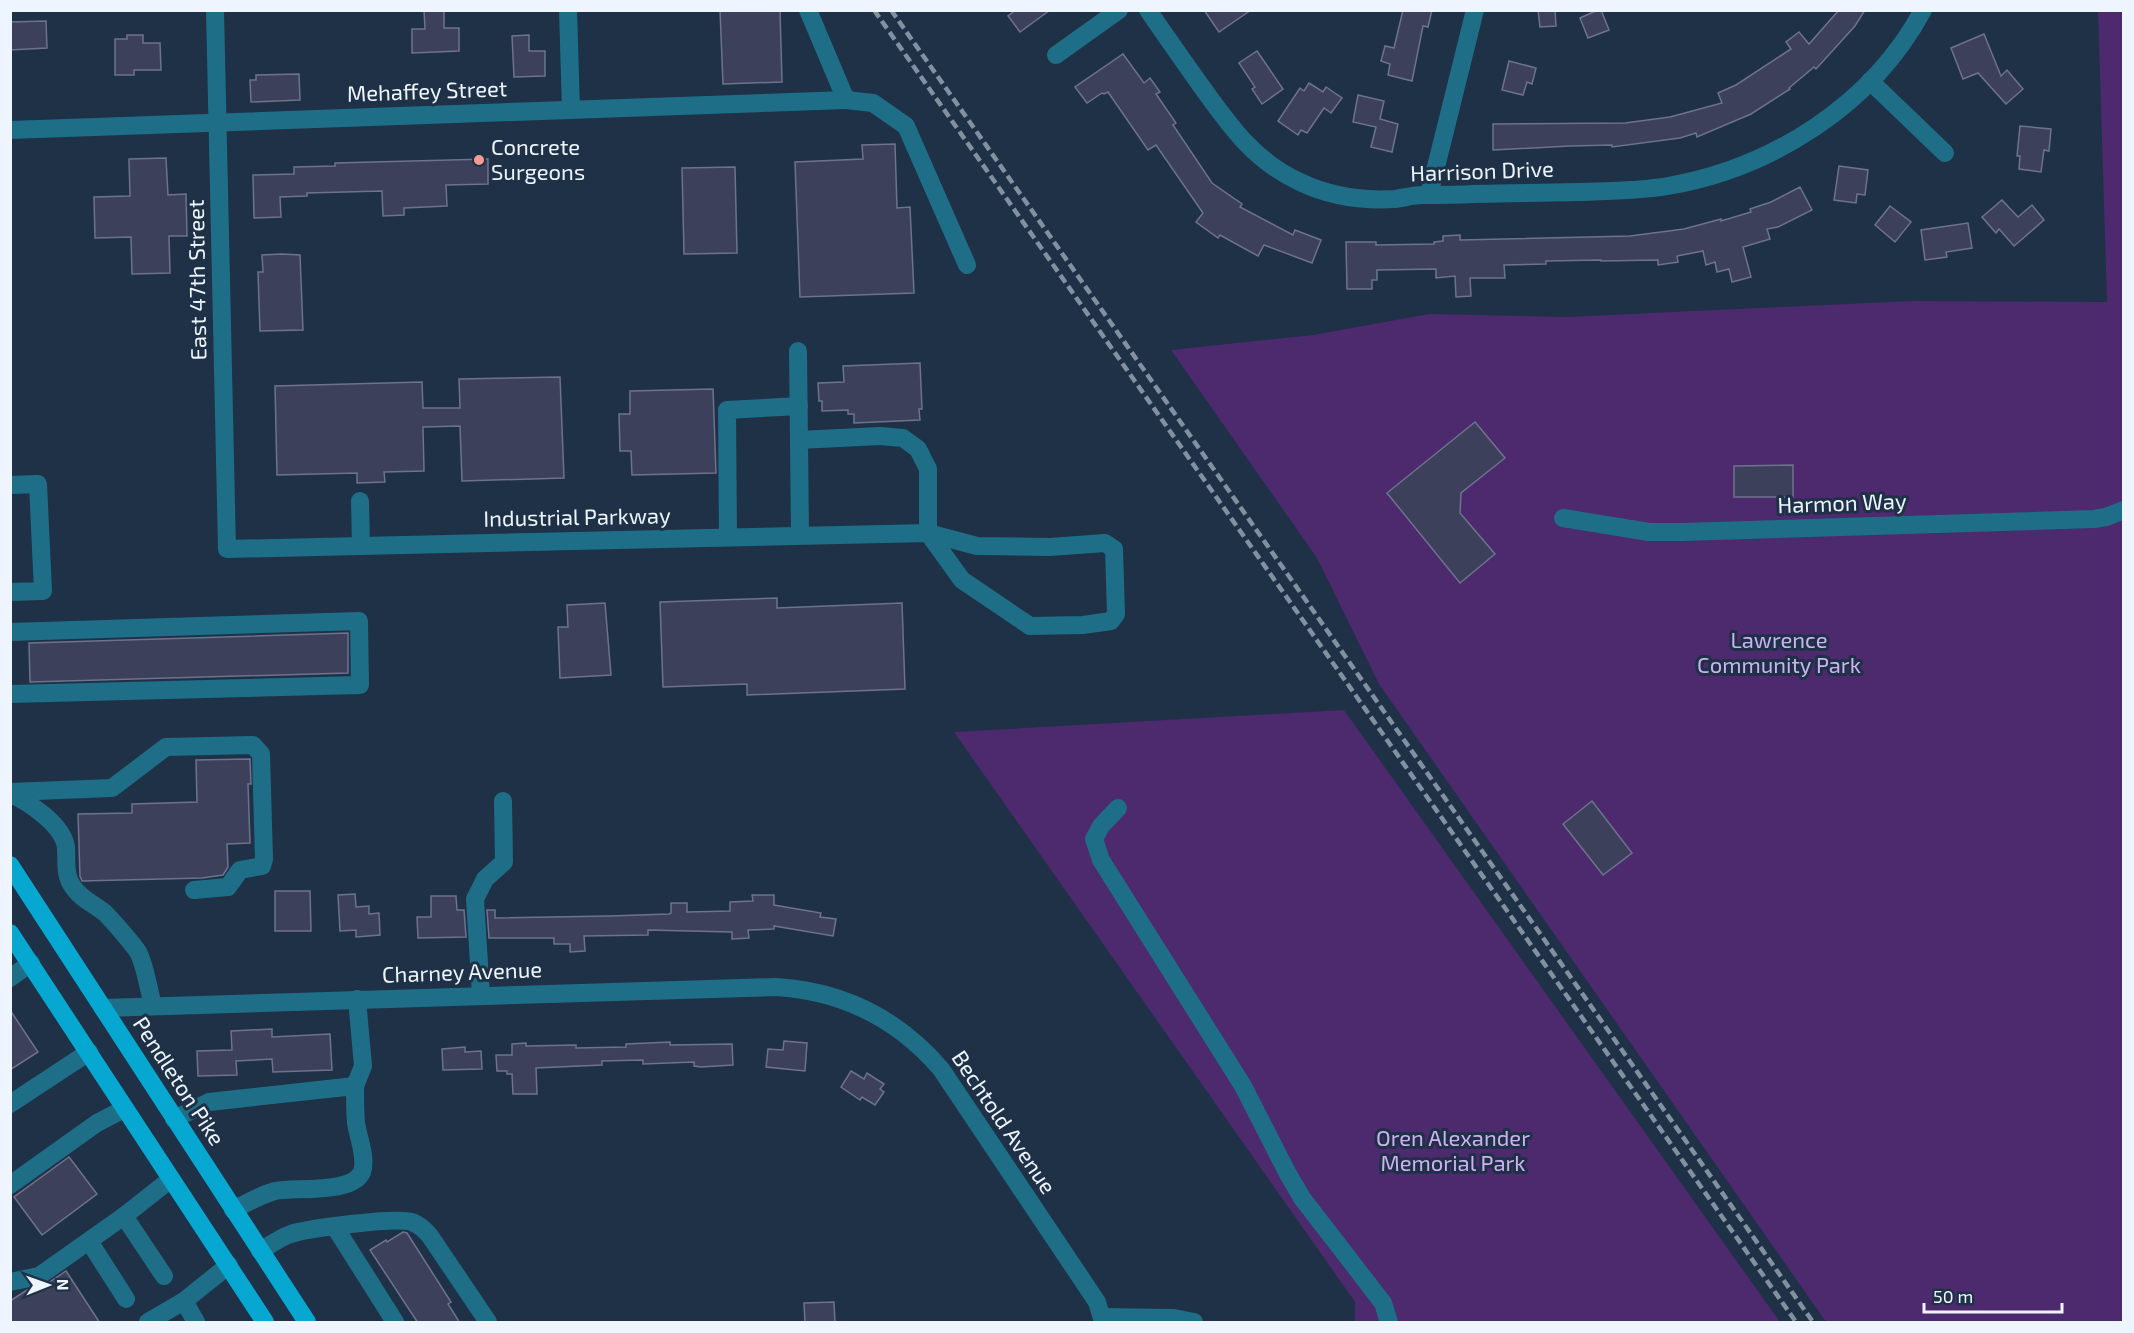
<svg xmlns="http://www.w3.org/2000/svg" width="2134" height="1333" font-family="'Exo 2',sans-serif">
<style>
.green{fill:#4d296e}
.building{fill:#3c405a;stroke:#6e728f;stroke-width:1.5}
.lines{fill:none;stroke-linecap:round;stroke-linejoin:round}
.minor{stroke:#1f6e87;stroke-width:18}
.major{stroke:#06a7d0;stroke-width:18}
.rail{stroke:#82909f;stroke-width:4.5;stroke-dasharray:9 4.5;stroke-linecap:butt}
.poi-dot{fill:#f59c92;stroke:#1e3146;stroke-width:2}
.labels{text-anchor:middle;stroke-width:6;stroke-linejoin:round;paint-order:stroke}
.street-label{font-size:22px;fill:#eef5fe;stroke:#1e3146}
.poi-label{font-size:22px;fill:#eef5fe;stroke:#1e3146;text-anchor:start}
.park-label{font-size:22px;fill:#ceb1f1;stroke:#1e3146}
</style>
<rect width="100%" height="100%" fill="#1e3146"/>
<g class="green">
<path d="M2098 11H2123V1322H1826L1379 684 1317 558 1171 350 1313 335 1429 314 1566 317 1912 301 2107 302Z"/>
<path d="M1344 710 1780 1322H1355V1302L954 732Z"/>
</g>
<g class="building">
<path d="M424 10H444V28H459V51L412 53V29H425Z"/>
<path d="M720 10H780L782 82 723 84Z"/>
<path d="M1016 10H1050L1020 32 1008 16Z"/>
<path d="M1204 10H1251L1219 32Z"/>
<path d="M1403 10H1432L1428 27 1423 26 1412 81 1388 75 1390 64 1381 61 1385 46 1394 48Z"/>
<path d="M1538 10H1555L1556 26 1540 27Z"/>
<path d="M1598 10H1601L1609 30 1588 38 1580 18Z"/>
<path d="M1839 10H1865L1855 26 1816 69 1814 67 1789 88 1790 89 1751 114 1697 137 1696 133 1680 138 1612 147V145L1570 146 1493 150V124L1625 123 1670 117 1722 103 1718 93 1736 85 1791 49 1786 42 1799 32 1809 44Z"/>
<path d="M46 21 47 48 10 50V22Z"/>
<path d="M1984 34 2001 76 2007 70 2023 89 2006 104 1978 73 1963 79 1951 48Z"/>
<path d="M127 35H143V43H160L161 70H134V75H115V39H127Z"/>
<path d="M529 35V51H545V76L514 77 512 36Z"/>
<path d="M1257 51 1283 89 1262 104 1252 89 1255 87 1239 63Z"/>
<path d="M1123 54 1144 83 1150 78 1160 92 1156 94 1176 123 1173 125 1212 183 1242 204 1240 207 1293 235 1295 230 1321 240 1312 263 1264 245 1258 256 1220 235 1218 238 1196 222 1203 213 1156 145 1148 150 1108 92 1104 94 1102 93 1087 103 1075 87Z"/>
<path d="M1509 61 1536 68 1532 84 1527 82 1523 95 1502 90Z"/>
<path d="M299 74 300 100 251 102 250 80H256V75Z"/>
<path d="M1309 83 1323 92 1326 87 1342 98 1331 113 1324 108 1307 133 1301 130 1298 135 1278 121 1300 88 1304 91Z"/>
<path d="M1358 95 1384 101 1380 119 1398 124 1392 152 1371 147 1376 127 1353 122Z"/>
<path d="M2020 126 2051 129 2049 151 2044 150 2041 172 2019 169 2020 156H2017Z"/>
<path d="M895 144 897 208 910 207 914 293 800 297 795 162 863 159 862 145Z"/>
<path d="M166 158 168 195 186 194 187 236H169L170 273 132 274 131 237 95 238 94 197 130 196 129 159Z"/>
<path d="M488 159V184L446 185 447 206 404 208V215L383 216 382 191 307 193V196L280 197 281 217 254 218 253 175 294 174V167L335 166V163Z"/>
<path d="M1839 166 1868 170 1865 195 1857 194 1856 203 1834 200Z"/>
<path d="M735 167 737 253 684 254 682 168Z"/>
<path d="M1800 187 1812 210 1778 227 1767 229 1770 239 1743 247 1751 277 1732 282 1729 269 1717 272 1715 262 1706 265 1703 251 1677 256 1678 262 1658 265V260L1601 261V260L1546 261V264L1504 265 1505 278H1470L1471 296 1456 297 1455 276 1436 278V269L1377 270V280H1372V289H1347L1346 242H1376V245L1434 244V242L1443 241V236L1460 235V240L1630 236 1684 229 1721 219V221L1751 212 1750 209 1771 202Z"/>
<path d="M2002 200 2018 217 2032 205 2044 220 2014 246 1999 229 1996 233 1982 217Z"/>
<path d="M1890 206 1911 222 1895 242 1875 225Z"/>
<path d="M1968 223 1972 248 1946 252 1947 257 1925 260 1921 230Z"/>
<path d="M282 254 300 255 303 330 260 331 258 272H263L262 255Z"/>
<path d="M920 363 922 409H919L920 420 854 423V414H848V410L822 411V401H819L818 383 844 382 843 366Z"/>
<path d="M560 377 564 478 462 481 460 426 423 427 424 471 384 472 385 482 357 483V473L277 475 275 386 422 382 423 408H460L459 379Z"/>
<path d="M713 389 716 473 632 475 631 451H620L619 414H630V391Z"/>
<path d="M1475 422 1505 458 1461 493 1460 513 1495 554 1460 583 1387 493Z"/>
<path d="M1793 465V497H1734V466Z"/>
<path d="M777 598V608L902 603 905 689 747 695V684L663 687 660 602Z"/>
<path d="M605 603 611 675 560 678 558 627H568L567 605Z"/>
<path d="M348 633V673L30 682 29 643Z"/>
<path d="M250 759 251 784H248L250 843 227 844 228 867 223 875 202 878 82 881 80 876 78 814 132 813V804L197 802 196 760Z"/>
<path d="M1592 801 1632 853 1603 875 1563 824Z"/>
<path d="M275 891H310L311 931H275Z"/>
<path d="M355 894 356 907 369 906V914L379 913 380 935 356 937V930L340 931 338 895Z"/>
<path d="M752 895H774V905L821 913 820 917 836 919 833 936 774 926V929L748 930 749 938 732 939V932L648 930V935L584 936 585 951 570 952V944H554V938H489L487 910H495V918L609 916 669 914 671 913V903H687V912L730 911V902L753 901Z"/>
<path d="M431 896H456L457 910H464L466 937 418 938 417 917H431Z"/>
<path d="M10 1010 38 1052 10 1070Z"/>
<path d="M272 1029V1037L330 1034 332 1070 273 1072 272 1059 236 1061 237 1075 198 1076 197 1051 232 1050 231 1031Z"/>
<path d="M784 1041 807 1043 805 1071 766 1067 768 1049 783 1050Z"/>
<path d="M670 1042V1045L732 1044 733 1065 701 1067 694 1066V1062L643 1064V1060L602 1061V1065L536 1068 537 1094H513L512 1074H507V1071H497L496 1055H512V1044L526 1043V1046L576 1045V1048L626 1047V1044Z"/>
<path d="M465 1047V1052L481 1051 482 1069 443 1070 442 1049Z"/>
<path d="M851 1071 864 1079 867 1073 884 1084 880 1089 884 1092 875 1105 862 1097 860 1100 841 1087Z"/>
<path d="M69 1157 97 1194 42 1235 14 1197Z"/>
<path d="M403 1232 407 1233 451 1302 448 1304 460 1323H418L370 1250 386 1240 387 1242Z"/>
<path d="M66 1271 100 1323H10V1301L27 1290 45 1285Z"/>
<path d="M834 1302 835 1323H805L804 1303Z"/>
</g>
<g class="lines">
<g class="minor">
<path d="M215 10 227 549 928 533 977 546 1050 547 1105 543 1114 549 1116 614 1111 621 1083 625 1030 626 962 580 928 533V469L918 449 903 438 880 436 799 440 800 536"/>
<path d="M568 10 571 110"/>
<path d="M808 10 846 100"/>
<path d="M1148 10C1165 35 1182 59 1199 83 1228 123 1252 160 1300 182 1329 196 1362 201 1395 199 1404 198 1413 195 1422 195 1439 195 1456 195 1473 194 1509 193 1544 193 1580 192 1609 191 1639 191 1668 186 1772 168 1872 105 1923 10"/>
<path d="M1056 55 1119 10"/>
<path d="M1870 81 1945 153"/>
<path d="M10 130 846 100 873 103 906 126 967 265"/>
<path d="M1429 195 1475 10"/>
<path d="M798 351 799 440"/>
<path d="M10 485 38 484 43 591 10 592"/>
<path d="M360 501 361 546"/>
<path d="M1563 518 1649 532H1681L2094 519 2106 517 2124 510"/>
<path d="M728 537 727 410 799 406"/>
<path d="M10 632 359 621 360 685 10 694"/>
<path d="M10 792 112 788 166 747 253 745 261 754 264 859 262 866 240 870 228 887 194 890"/>
<path d="M10 794C29 802 63 825 66 847 67 861 64 875 73 887 81 899 94 904 105 913 112 920 133 944 138 952 145 964 149 991 153 1006"/>
<path d="M1118 808 1101 826 1094 839 1101 860 1243 1086 1288 1174 1302 1198 1383 1303 1389 1322"/>
<path d="M10 978 31 963"/>
<path d="M481 996 475 899 485 879 504 862 503 801"/>
<path d="M103 1008 776 987C842 991 898 1019 941 1069L1097 1302 1103 1322"/>
<path d="M355 1086 363 1066 357 999"/>
<path d="M10 1104 89 1052"/>
<path d="M174 1119 209 1102 355 1086C355 1098 355 1111 356 1123 358 1137 367 1158 362 1172 353 1194 295 1187 275 1191 260 1195 247 1203 233 1210"/>
<path d="M10 1185 97 1123 124 1109"/>
<path d="M124 1216 164 1276"/>
<path d="M335 1227 395 1322"/>
<path d="M89 1241 126 1299"/>
<path d="M260 1251C269 1246 278 1239 288 1235 306 1228 396 1217 412 1222 420 1225 425 1230 430 1236L488 1322"/>
<path d="M10 1282 39 1276 124 1216 171 1179"/>
<path d="M184 1301 196 1322"/>
<path d="M1102 1317 1174 1318 1194 1322"/>
<path d="M148 1322 184 1301 229 1265"/>
</g>
<g class="major">
<path d="M10 865 307 1322"/>
<path d="M10 933 265 1322"/>
</g>
<g class="rail">
<path d="M874 10 1796 1322"/>
<path d="M891 10 1813 1322"/>
</g>
</g>
<circle class="poi-dot" cx="479" cy="160" r="6"/>
<g class="labels">
<g class="street-label">
<text transform="translate(427 91) rotate(-2)" y="8">Mehaffey Street</text>
<text transform="translate(1482 171) rotate(-2)" y="8">Harrison Drive</text>
<text transform="translate(197 280) rotate(-91)" y="8">East 47th Street</text>
<text transform="translate(1842 503) rotate(-2)" y="8">Harmon Way</text>
<text transform="translate(577 517) rotate(-1)" y="8">Industrial Parkway</text>
<text transform="translate(462 972) rotate(-2)" y="8">Charney Avenue</text>
<text transform="translate(179 1081) rotate(57)" y="8">Pendleton Pike</text>
<text transform="translate(1004 1122) rotate(56)" y="8">Bechtold Avenue</text>
</g>
<g class="poi-label">
<text x="491" y="155">Concrete<tspan x="491" dy="25">Surgeons</tspan></text>
</g>
<g class="park-label">
<text x="1779" y="648">Lawrence<tspan x="1779" dy="25">Community Park</tspan></text>
<text x="1453" y="1146">Oren Alexander<tspan x="1453" dy="25">Memorial Park</tspan></text>
</g>
</g>
<rect width="2134" height="1333" fill="none" stroke="#eef5fe" stroke-width="24"/>
<g transform="translate(48 1285) rotate(89)" stroke="#1e3146" stroke-width="4.5" paint-order="stroke">
<path d="M0-4.5L10 22L0 15L-10 22Z" fill="#eef5fe"/>
<text y="-9" font-size="16" font-weight="bold" text-anchor="middle" fill="#eef5fe">N</text>
</g>
<path d="M1924 1303v9h138v-9" fill="none" stroke="#eef5fe" stroke-width="3"/>
<text x="1933" y="1303" font-size="18" fill="#eef5fe" stroke="#1e3146" stroke-width="4.5" paint-order="stroke">50 m</text>
</svg>
